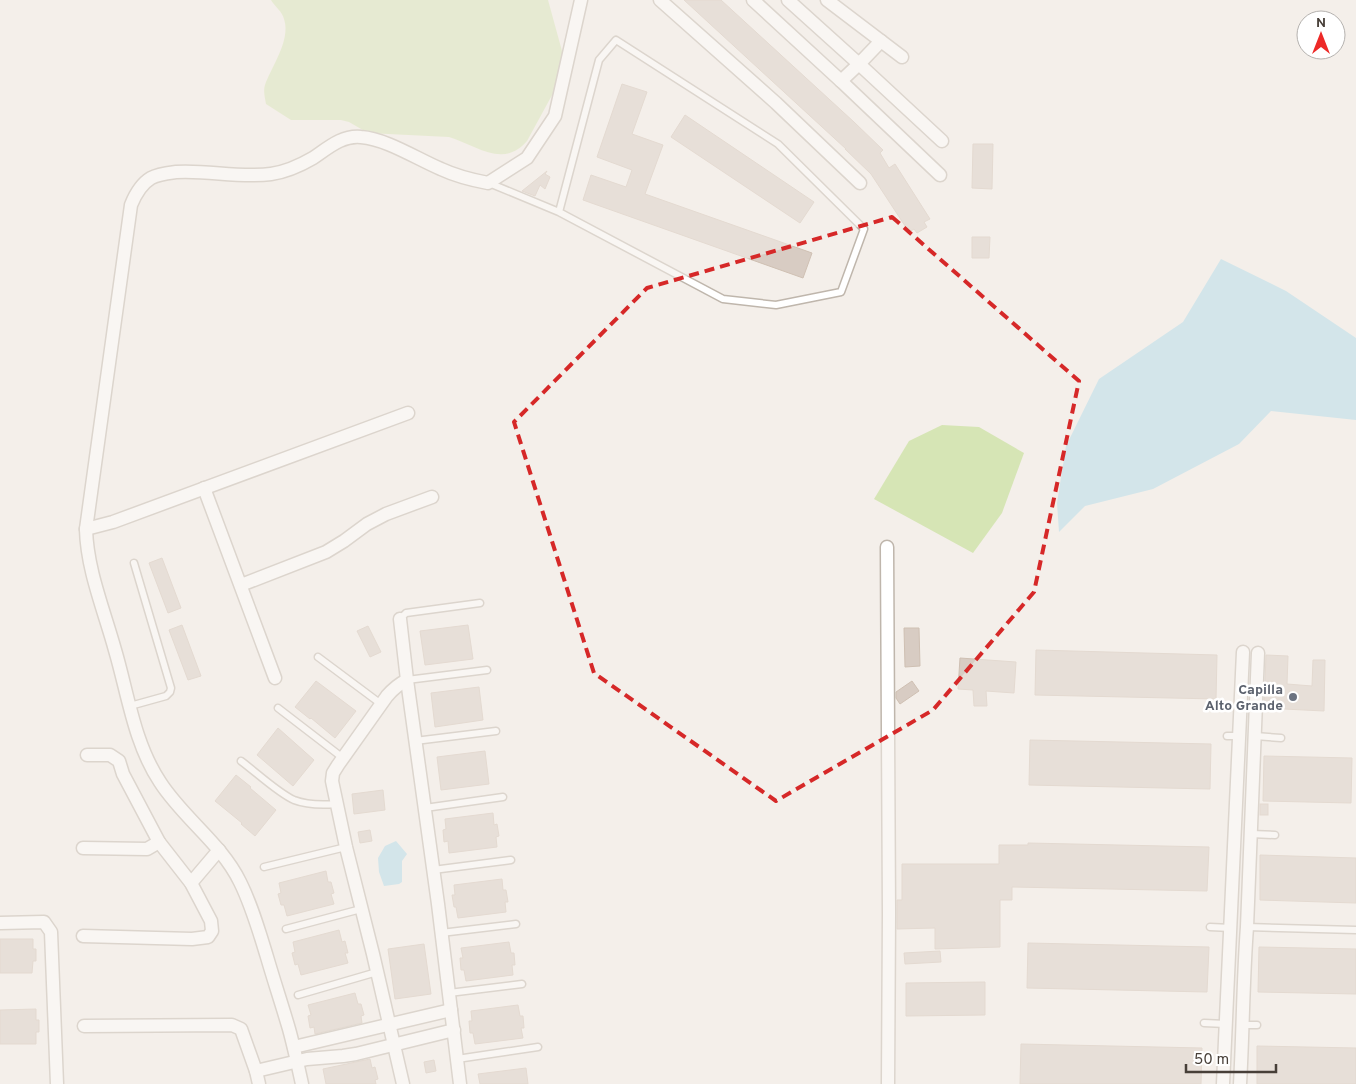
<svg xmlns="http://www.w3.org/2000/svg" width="1356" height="1084" font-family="Overpass,sans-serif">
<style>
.green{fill:#d6e5b5}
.water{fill:#aadaec}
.building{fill:#d8ccc3;stroke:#cfc0b3}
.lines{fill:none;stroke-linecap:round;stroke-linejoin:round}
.lane-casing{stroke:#bfb6ac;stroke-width:9}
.street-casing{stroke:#bfb6ac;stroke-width:15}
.lane{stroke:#fff;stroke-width:6}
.street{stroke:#fff;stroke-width:12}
.marked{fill:none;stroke:#d62828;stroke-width:4;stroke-dasharray:10 6;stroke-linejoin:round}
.worship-dot{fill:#6b7280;stroke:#fff;stroke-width:2}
.labels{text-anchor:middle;stroke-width:5;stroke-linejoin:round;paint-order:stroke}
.worship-label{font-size:14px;font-weight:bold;fill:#5b616d;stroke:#fff;text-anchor:end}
</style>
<rect width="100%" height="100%" fill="#f4efea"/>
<g class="green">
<path d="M271 0H548L562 51 563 75 527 141C503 169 476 145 449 137L368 133 349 122 341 120H291L266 104C265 98 263 91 265 85 272 66 291 40 284 19 282 11 275 7 271 0Z"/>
<path d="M942 425 979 427 1024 453 1002 513 973 553 874 499 909 441Z"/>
</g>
<g class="water">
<path d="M1221 259 1286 291 1356 338V420L1271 411 1239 444 1153 489 1085 506 1059 532 1057 503 1066 446 1099 379 1183 322Z"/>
<path d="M396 841 407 854 402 861V882L399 884 384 886 379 872 378 858 385 846Z"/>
</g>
<g class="building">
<path d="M684 0H721L854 122 883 150 880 153 889 168 895 164 930 219 924 222 927 227 917 233 914 229 909 232 871 174 845 149H846Z"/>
<path d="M622 84 647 92 632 134 663 145 645 194 812 253 803 278 583 200 591 175 626 187 632 170 597 157Z"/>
<path d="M685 115 814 202 800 223 671 137Z"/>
<path d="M973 144H993L992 189 972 188Z"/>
<path d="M547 171 545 174 550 177 545 189 540 185 535 196 522 191Z"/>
<path d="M972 237H990L989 258H972Z"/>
<path d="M162 558 181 608 168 613 149 563Z"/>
<path d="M182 625 201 676 188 680 169 630Z"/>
<path d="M468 625 473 659 425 665 420 631Z"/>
<path d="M368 626 381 652 370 657 357 631Z"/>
<path d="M904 628H919L920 666 905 667Z"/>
<path d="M1036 650 1217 655 1216 699 1035 695Z"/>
<path d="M1266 655 1288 656 1287 684 1312 686 1313 660H1325L1324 711 1264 708Z"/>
<path d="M960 658 1016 662 1014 693 986 691 987 706H974L973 690 958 689Z"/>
<path d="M316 681 356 711 335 738 311 718 310 719 295 707Z"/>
<path d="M912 681 919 691 900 704 896 698V692Z"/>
<path d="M479 687 483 720 435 727 431 693Z"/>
<path d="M278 728 314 760 293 786 257 755Z"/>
<path d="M1030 740 1211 744 1210 789 1029 785Z"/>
<path d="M485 751 489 784 441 790 437 757Z"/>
<path d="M1264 756 1352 758 1351 803 1263 801Z"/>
<path d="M236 775 251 787 250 788 276 810 255 836 241 824 242 823 215 801Z"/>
<path d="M383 790 385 810 354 814 352 794Z"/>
<rect x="1260" y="804" width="8" height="11"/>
<path d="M493 813 494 825 497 824 499 836 496 837 497 847 449 853 448 841 444 842 443 830 446 829 445 819Z"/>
<path d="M370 830 372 841 360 843 358 832Z"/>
<path d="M1028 843 1209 847 1207 891 1012 887V900H1000V947L935 949V928L897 929V900H902V864H999V845H1028Z"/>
<path d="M1260 855 1356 858V903L1260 900Z"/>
<path d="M326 871 328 882H331L334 893 331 894 334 904 287 916 284 905H281L278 894 281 893 279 883Z"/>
<path d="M502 879 503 890H506L508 902H505L506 912 458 918 456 907H454L452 895H455L454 885Z"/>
<path d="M339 930 342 942 345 941 348 953H345L348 963 301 975 298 964 295 965 292 953 295 952 293 942Z"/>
<path d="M0 939H33V949H36V961H33L32 973H0Z"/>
<path d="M509 942 511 953H514L515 965H512L513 975 466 981 464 970H461L460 958H463L461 948Z"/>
<path d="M1028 943 1209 947 1207 992 1027 988Z"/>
<path d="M424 944 431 994 395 999 388 949Z"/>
<path d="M1259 947 1356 949V994L1258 992Z"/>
<path d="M940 951 941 962 905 964 904 953Z"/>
<path d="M985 982V1015L906 1016V983Z"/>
<path d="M355 993 358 1004H361L364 1015 361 1016 362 1023 315 1034 314 1027 310 1028 308 1016 311 1015 308 1005Z"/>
<path d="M518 1005 520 1016H523L524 1028H521L523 1038 475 1044 473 1033H470L469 1021H472L471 1011Z"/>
<path d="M36 1009V1020H39V1032H36V1044H0V1010Z"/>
<path d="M1021 1044 1202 1048 1201 1084H1020Z"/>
<path d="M1257 1046 1356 1048V1084H1257Z"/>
<path d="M370 1059 372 1068 375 1067 378 1079 375 1080 376 1084H326L323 1069Z"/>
<path d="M434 1060 436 1071 426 1073 424 1062Z"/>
<path d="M526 1068 528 1084H480L478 1074Z"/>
</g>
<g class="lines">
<defs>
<g id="lane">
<path d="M489 183 559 212 723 299 776 305 841 292 864 229 778 144 616 40 599 60 559 212"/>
<path d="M400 619 406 613 480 603"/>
<path d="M318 657 381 704"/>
<path d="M407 680 487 670"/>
<path d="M130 706 166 696 170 692 171 688 134 563"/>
<path d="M278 708 343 758"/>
<path d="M1227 736H1239"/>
<path d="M1255 736 1281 738"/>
<path d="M415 741 496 731"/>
<path d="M241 761C256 772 278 793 294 800 307 805 323 805 336 804"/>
<path d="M425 808 503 797"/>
<path d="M1251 834 1275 835"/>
<path d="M264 867 346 847"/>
<path d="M433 870 511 860"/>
<path d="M1210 927 1231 928"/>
<path d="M1247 927 1356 930"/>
<path d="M286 929 361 909"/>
<path d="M441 933 516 924"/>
<path d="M449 993 522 984"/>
<path d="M298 995 377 972"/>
<path d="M1204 1023 1226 1024"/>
<path d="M1243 1025H1257"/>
<path d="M457 1059 538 1047"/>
</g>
<g id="street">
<path d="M660 0 776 103 860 183"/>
<path d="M753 0 841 81 859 64 942 141"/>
<path d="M788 0 859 64 881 41"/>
<path d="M827 0 902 57"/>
<path d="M841 81 940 175"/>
<path d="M204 488 275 678"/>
<path d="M86 529 113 522 408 413"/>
<path d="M887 547 889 914 888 1084"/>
<path d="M241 585 326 552 344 541 367 524 386 514 432 497"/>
<path d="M400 619 407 680 438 904 460 1084"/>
<path d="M83 848 147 849 159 842"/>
<path d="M191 883 219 850"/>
<path d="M0 923 44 922 51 932 57 1084"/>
<path d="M83 936 192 939 208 937 212 931 211 921 191 883 159 842 123 774 119 761 110 755H87"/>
<path d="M84 1026 232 1025 241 1029 256 1071 259 1084"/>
<path d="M294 1047 451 1010"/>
<path d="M256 1071 307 1059 343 1056 356 1054 454 1030"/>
<path d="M302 1084C298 1066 294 1047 289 1029 282 1005 274 981 267 957 259 931 252 906 240 882 221 843 183 818 160 782 134 743 128 694 115 650 104 610 87 570 86 529L131 205C135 195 141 184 151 178 158 174 168 173 176 172 208 170 239 178 271 174 285 172 301 165 313 158 328 148 342 135 361 137 387 139 417 159 441 169 456 176 472 180 488 183L527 158 555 116 581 0"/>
<path d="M403 1084 373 954 346 847 332 781 333 773 338 765 387 696C393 689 399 684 407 680"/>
<path d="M1223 1084 1243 652"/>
<path d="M1240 1084C1243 1032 1243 979 1247 927L1258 653"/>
</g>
</defs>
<use href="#lane" class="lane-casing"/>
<use href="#street" class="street-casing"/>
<use href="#lane" class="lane"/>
<use href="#street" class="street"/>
</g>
<path d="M0 0H1356V1084H0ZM892 217 1079 381 1034 592 933 710 776 801 594 673 514 422 647 288Z" fill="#f4efea" fill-opacity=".55" fill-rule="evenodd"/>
<path class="marked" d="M892 217 1079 381 1034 592 933 710 776 801 594 673 514 422 647 288Z"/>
<circle class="worship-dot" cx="1293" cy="697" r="5"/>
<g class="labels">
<g class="worship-label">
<text x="1283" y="694">Capilla<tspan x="1283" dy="16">Alto Grande</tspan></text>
</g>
</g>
<g transform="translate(1321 35)"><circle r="24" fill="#ffffff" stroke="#b5b2af"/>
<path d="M0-4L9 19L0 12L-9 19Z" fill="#ed2927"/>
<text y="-8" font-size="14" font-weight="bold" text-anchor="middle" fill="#473f38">N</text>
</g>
<path d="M1186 1064v8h90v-8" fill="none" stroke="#473f38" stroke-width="2.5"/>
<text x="1194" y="1064" font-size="15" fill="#473f38" stroke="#ffffff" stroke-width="4" paint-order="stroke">50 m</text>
</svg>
